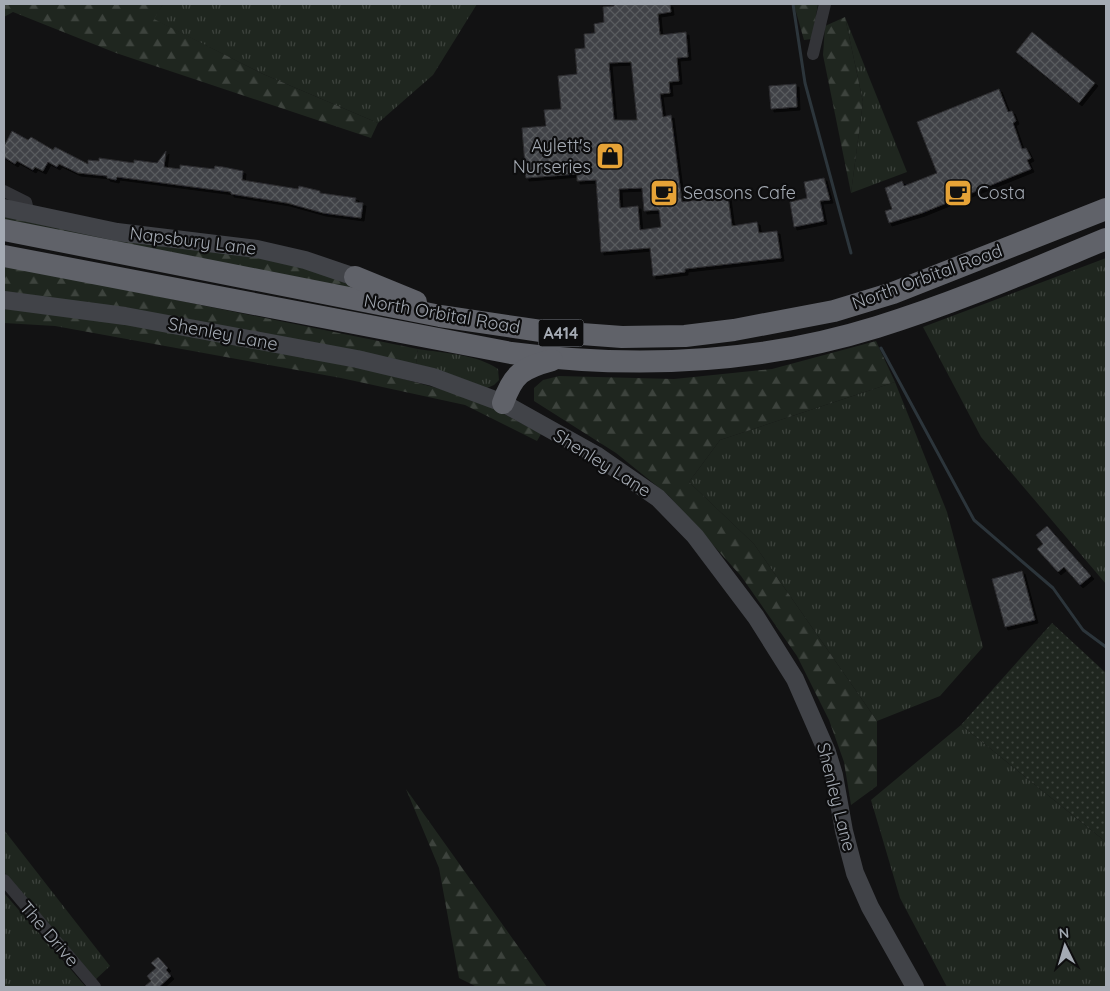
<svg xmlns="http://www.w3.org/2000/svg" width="1110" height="991" font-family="Quicksand,sans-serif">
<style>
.grass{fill:url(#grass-tufts)}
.forest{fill:url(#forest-firs)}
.garden{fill:url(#garden-dots)}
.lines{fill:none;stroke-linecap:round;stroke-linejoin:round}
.stream{stroke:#2c353b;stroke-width:3}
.building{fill:url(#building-cross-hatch);stroke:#2c2c2f;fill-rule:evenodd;filter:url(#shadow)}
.street{stroke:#333438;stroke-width:12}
.secondary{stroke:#414348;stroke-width:18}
.highway{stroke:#606269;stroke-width:22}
.labels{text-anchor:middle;stroke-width:4.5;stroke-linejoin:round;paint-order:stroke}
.shield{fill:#0d0d0e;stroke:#777b82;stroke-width:1}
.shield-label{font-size:16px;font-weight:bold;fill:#a4aab3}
.poi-label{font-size:18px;fill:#a4aab3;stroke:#0d0d0e;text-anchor:start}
.street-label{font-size:18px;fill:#a4aab3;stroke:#0d0d0e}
</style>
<defs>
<pattern id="grass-tufts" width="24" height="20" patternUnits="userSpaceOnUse" patternTransform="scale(1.25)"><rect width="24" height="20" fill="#1f261f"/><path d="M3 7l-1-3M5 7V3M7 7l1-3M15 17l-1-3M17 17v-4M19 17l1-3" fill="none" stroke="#3d433d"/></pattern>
<pattern id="forest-firs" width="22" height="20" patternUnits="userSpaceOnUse" patternTransform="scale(1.25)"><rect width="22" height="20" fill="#1f261f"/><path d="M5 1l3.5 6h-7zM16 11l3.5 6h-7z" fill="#3d433d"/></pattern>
<pattern id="garden-dots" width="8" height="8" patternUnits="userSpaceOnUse" patternTransform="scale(1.25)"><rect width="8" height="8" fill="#1f261f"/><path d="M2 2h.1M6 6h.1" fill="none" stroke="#3d433d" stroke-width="1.8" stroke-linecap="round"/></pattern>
<pattern id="building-cross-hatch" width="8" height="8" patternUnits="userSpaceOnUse" patternTransform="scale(1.25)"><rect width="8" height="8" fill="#414246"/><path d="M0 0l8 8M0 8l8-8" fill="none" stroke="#595b5e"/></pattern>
<filter id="shadow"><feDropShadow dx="3" dy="3" stdDeviation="0" flood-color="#0009"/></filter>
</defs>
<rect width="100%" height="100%" fill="#121213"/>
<g class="grass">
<path d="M163 4H477L433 75 378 123 263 74 153 19Z"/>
<path d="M845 17 907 172 851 193 863 102Z"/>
<path d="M1106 258V584L981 437 923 327Z"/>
<path d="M418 349C444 353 476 354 498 369L499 380 494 385 487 388 444 372 416 364Z"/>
<path d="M895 382 947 512 983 647 940 696 877 721 754 544 689 482 720 440Z"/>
<path d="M961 725 1106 842V987H947L900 898 871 800Z"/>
<path d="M4 830 110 966 95 980 4 872Z"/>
<path d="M4 893 86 987H4Z"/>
</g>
<g class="forest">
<path d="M4 4H163L154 19 263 74 378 123 371 138 116 53 13 12 4 17Z"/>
<path d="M792 4H818L812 39 804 40 794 5Z"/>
<path d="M845 17 863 102 851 193 823 55 825 26Z"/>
<path d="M4 215 162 240 322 269 362 292 4 223Z"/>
<path d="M4 265 418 349 416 364 4 293Z"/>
<path d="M4 308 112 321 347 364 448 391 484 403 541 434 537 441 465 405 341 378 55 326 4 323Z"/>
<path d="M876 341 895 382 720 440 689 482 754 544 877 721V786L851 805 844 762 829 720 797 656 741 576 668 495 616 453 534 401V388L543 380 559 376 674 379 772 369Z"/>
<path d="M406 789 547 987H477L459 978 439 868Z"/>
</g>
<path class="garden" d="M1052 623 1106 673V842L961 725Z"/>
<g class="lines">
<g class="stream">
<path d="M793 4 805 83 851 253"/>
<path d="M881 348 974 520 1053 588 1083 630 1106 647"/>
</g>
</g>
<g class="building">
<path d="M614 4H670L671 12 658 14 660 35 686 32 688 57 677 58 679 81 669 82 670 93 660 94 663 117 671 115 682 202 728 196 732 226 757 222 759 233 777 231 781 258 685 269V272L653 276 650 248 601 252 596 180 577 181V174L526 178 522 128 546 126 544 110 561 109 558 76 577 74 575 49 585 48 584 34 595 33 594 24 604 22 603 7 614 6ZM631 62 637 120H614L609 63ZM642 188 644 211 659 210 661 227 640 230 638 206 620 208 619 189Z"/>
<path d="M1032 32 1095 83 1079 103 1016 52Z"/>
<path d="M796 84 797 107 771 109 769 86Z"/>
<path d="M999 89 1008 112 1012 111 1016 121 1013 123 1022 149 1026 148 1031 158 1027 160 1031 169 922 213 889 223 885 211 892 209 885 188 902 181 904 186 937 173 917 122Z"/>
<path d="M12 131 28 140 31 137 53 150 55 147 88 164V160L99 161V158L134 163V160L157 163 166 151 164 167 180 169V165L214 169 215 166 223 167 243 171 242 180 298 189 299 186 320 191V193L356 198 355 202 363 203 361 218 323 213 287 203 231 194V192L117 177 116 180 107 178V176L78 173 59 164 57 167 48 162 43 171 35 167 33 170 17 161 15 164 4 157V146Z"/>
<path d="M824 178 830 200 820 201 824 221 794 227 790 202 807 198 804 182Z"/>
<path d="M1047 526 1091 576 1080 585 1064 567 1058 572 1037 549 1043 544 1036 535Z"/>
<path d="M1022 571 1035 620 1005 627 992 579Z"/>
<path d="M158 957 168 968 166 970 171 976 159 987H144L151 981 147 976 156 968 151 963Z"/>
</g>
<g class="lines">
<g class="street">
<path d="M813 54 825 4"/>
<path d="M4 191 26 202 29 214"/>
<path d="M4 880 95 987"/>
</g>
<g class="secondary">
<path d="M4 208 117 232 257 249 305 260 355 277"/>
<path d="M4 300 125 316 357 359 433 377 503 403 596 455 658 498 695 536 756 617 795 679 827 752 834 775 844 831 855 873 870 907 915 987"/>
</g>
<g class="highway">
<path d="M4 230 440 316 541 331 622 337 685 336 734 330 834 311 893 293 1106 209"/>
<path d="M4 256 511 353C634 369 758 364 877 327 955 303 1031 270 1106 239"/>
<path d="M355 277 416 302"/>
<path d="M503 403C513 374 522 368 552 360"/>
</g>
</g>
<defs>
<symbol id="shop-square" viewBox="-11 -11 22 22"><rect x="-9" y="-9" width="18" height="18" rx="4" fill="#e6a337" stroke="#0d0d0e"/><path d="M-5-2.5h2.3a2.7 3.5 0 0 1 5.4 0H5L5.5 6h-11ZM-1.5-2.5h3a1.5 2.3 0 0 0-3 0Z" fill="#111"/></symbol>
<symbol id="cafe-square" viewBox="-11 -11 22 22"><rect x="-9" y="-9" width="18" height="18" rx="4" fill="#e6a337" stroke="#0d0d0e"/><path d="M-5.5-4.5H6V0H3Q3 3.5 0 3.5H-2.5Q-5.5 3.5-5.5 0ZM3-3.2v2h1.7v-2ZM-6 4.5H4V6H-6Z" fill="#111"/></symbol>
</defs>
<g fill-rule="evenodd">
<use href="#shop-square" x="594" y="140" width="32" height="32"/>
<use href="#cafe-square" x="648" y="177" width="32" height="32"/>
<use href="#cafe-square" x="942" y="177" width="32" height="32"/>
</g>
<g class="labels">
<rect class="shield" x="538.5" y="319.5" width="45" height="27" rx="4"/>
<g class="shield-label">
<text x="561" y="339">A414</text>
</g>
<g class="poi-label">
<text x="591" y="152" text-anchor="end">Aylett's<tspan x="591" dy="21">Nurseries</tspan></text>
<text x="683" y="199">Seasons Cafe</text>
<text x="977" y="199">Costa</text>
</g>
<g class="street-label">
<text transform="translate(193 241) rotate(7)" y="6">Napsbury Lane</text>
<text transform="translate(927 277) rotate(-20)" y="6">North Orbital Road</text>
<text transform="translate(442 314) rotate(10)" y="6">North Orbital Road</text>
<text transform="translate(223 334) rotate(11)" y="6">Shenley Lane</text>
<text transform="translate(602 463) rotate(32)" y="6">Shenley Lane</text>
<text transform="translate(836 797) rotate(76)" y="6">Shenley Lane</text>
<text transform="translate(49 934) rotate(49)" y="6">The Drive</text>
</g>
</g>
<rect width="1110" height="991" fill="none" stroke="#a4aab3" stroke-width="10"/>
<g transform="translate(1065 946) rotate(355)" stroke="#0d0d0e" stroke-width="4" paint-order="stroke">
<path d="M0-4L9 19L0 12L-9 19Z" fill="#a4aab3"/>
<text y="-8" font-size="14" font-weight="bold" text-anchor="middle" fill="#a4aab3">N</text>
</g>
</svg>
